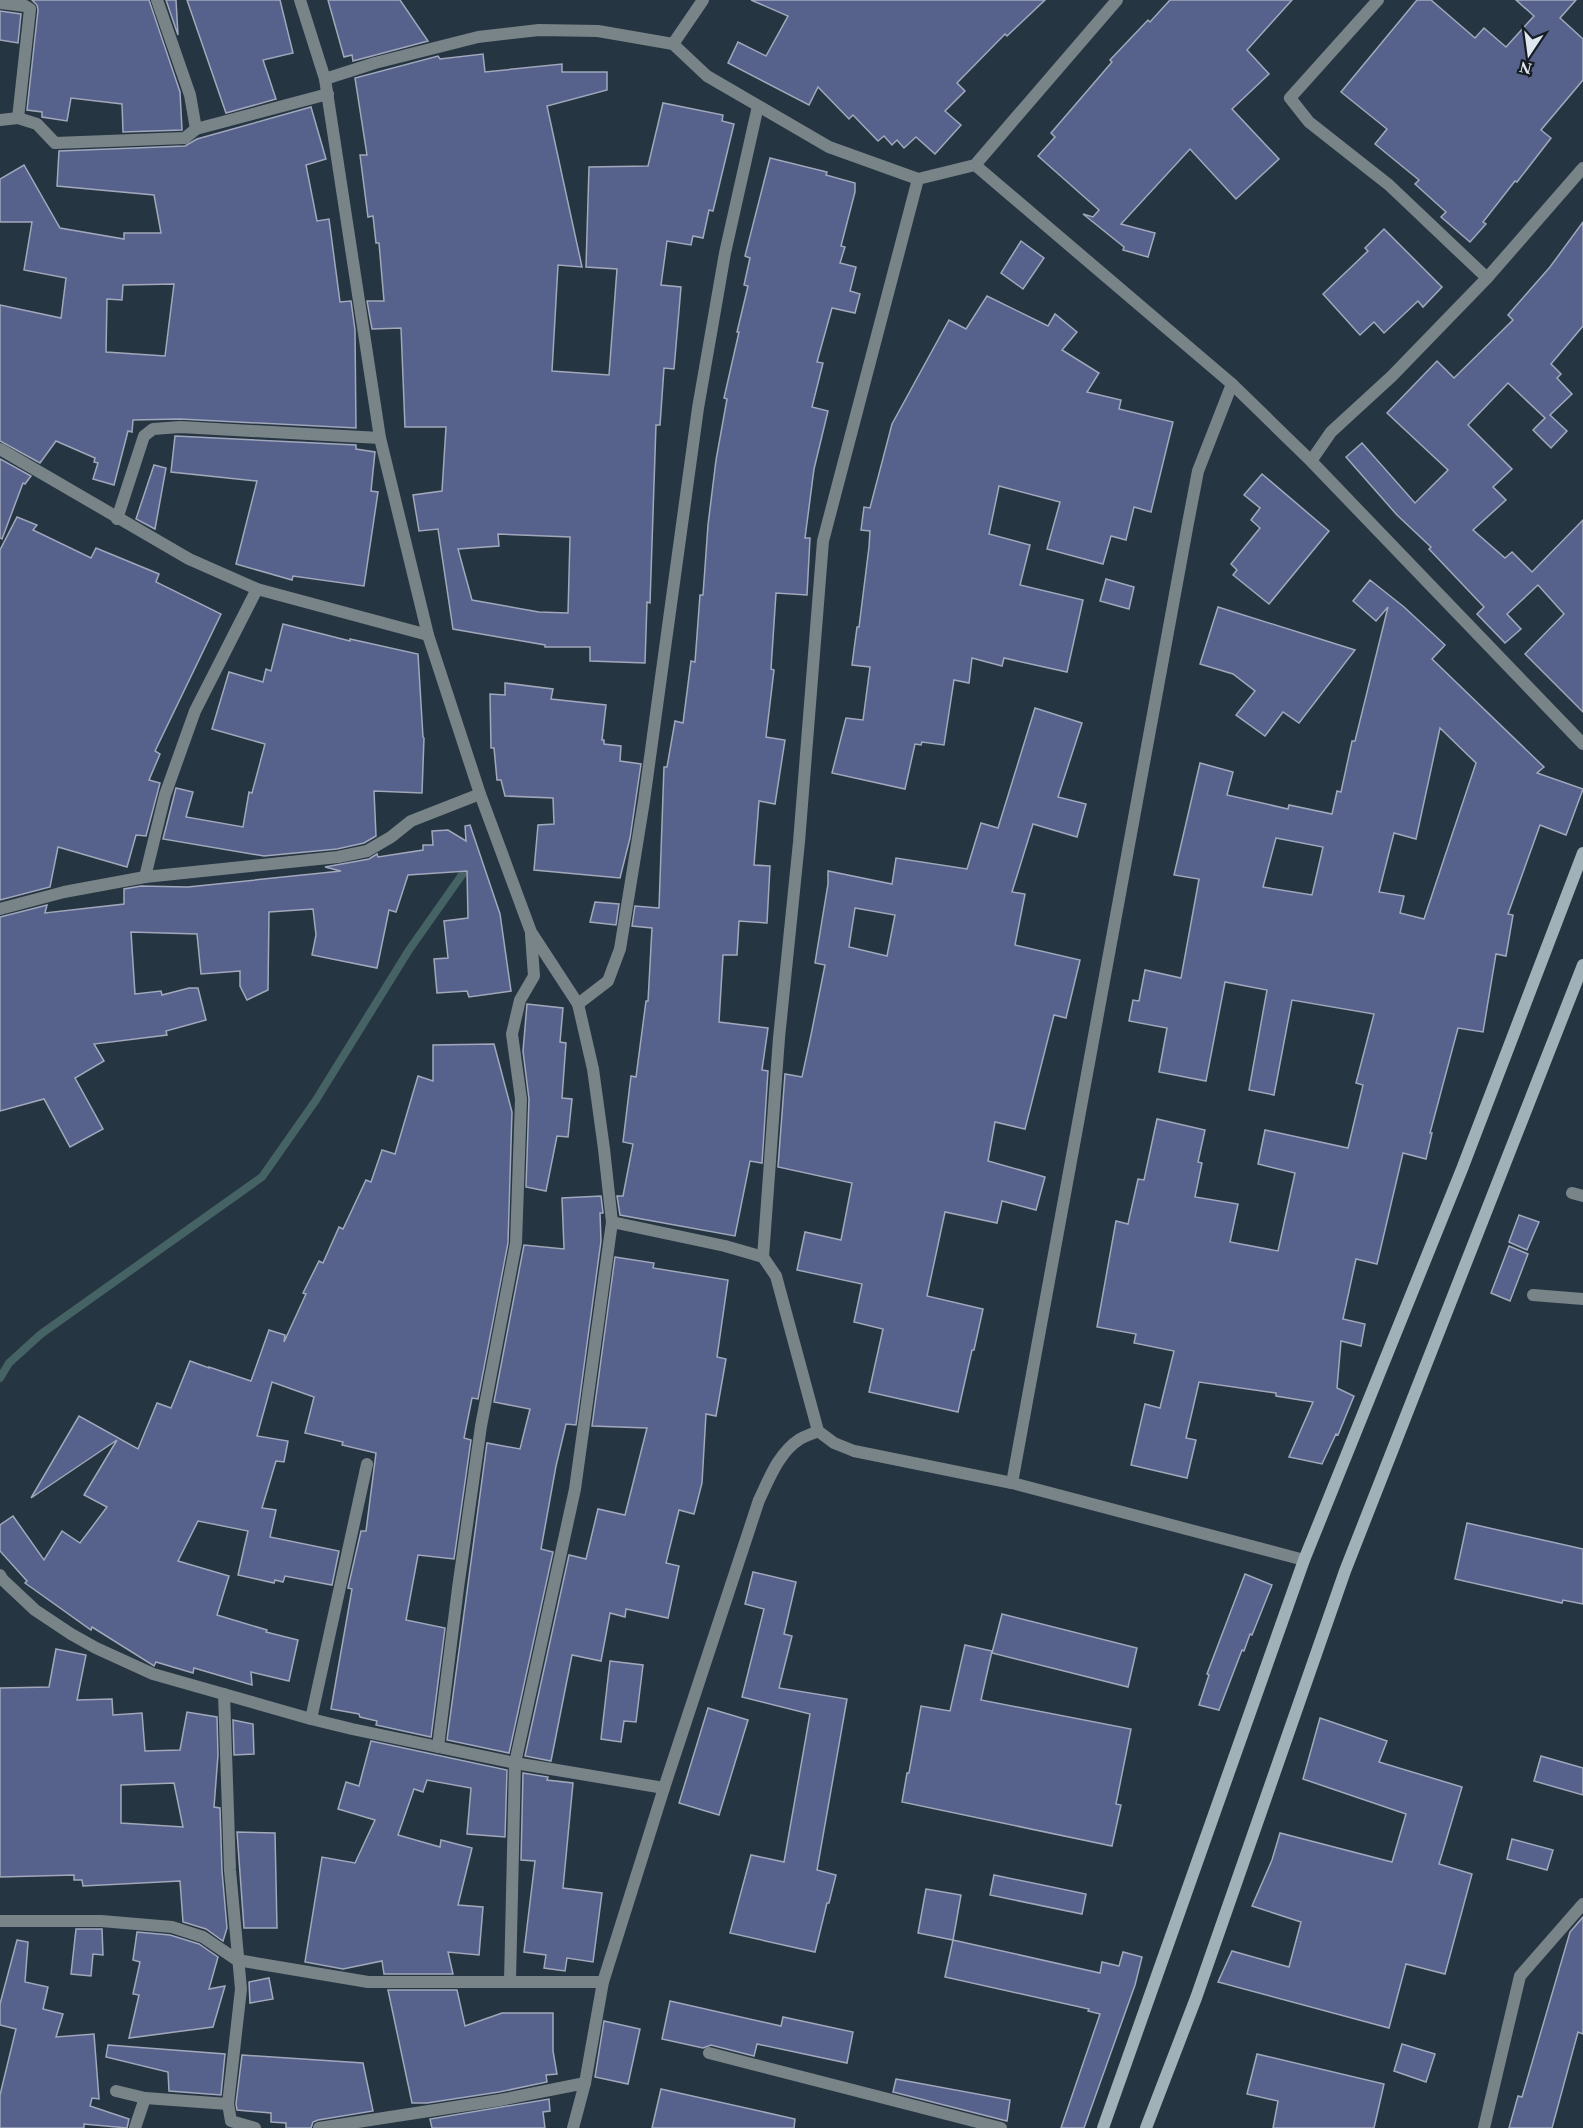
<svg xmlns="http://www.w3.org/2000/svg" width="1583" height="2128" font-family="'Times New Roman',serif">
<style>
.lines{fill:none;stroke-linecap:round;stroke-linejoin:round}
.stream{stroke:#456264;stroke-width:8}
.building{fill:#56628c;stroke:#a1a8bc;stroke-width:1.5;fill-rule:evenodd}
.minor{stroke:#798488;stroke-width:12}
.secondary{stroke:#a0b2b7;stroke-width:12}
</style>
<rect width="100%" height="100%" fill="#263542"/>
<g class="lines">
<path class="stream" d="M0 1378 9 1363 41 1334 262 1177 316 1100 409 950 471 862"/>
</g>
<g class="building">
<path d="M32 0H149L180 92 182 130 123 132 122 104 71 98 67 121 42 117V112L27 110 38 10 37 5Z"/>
<path d="M166 0H176L178 35Z"/>
<path d="M187 0H280L293 53 263 60 276 99 226 113Z"/>
<path d="M328 0H400L428 41 353 61 352 55 344 57Z"/>
<path d="M751 0H1045L1007 36 1005 34 957 83 965 91 945 111 961 125 935 154 916 137 904 148 897 140 892 145 884 136 878 141 853 115 849 119 818 87 809 105 728 63 738 42 766 56 788 16Z"/>
<path d="M1170 0H1292L1247 50 1269 74 1232 109 1279 159 1236 199 1190 149 1121 224 1155 233 1148 257 1123 250 1124 247 1083 214 1093 217 1099 210 1038 156 1055 137 1051 133 1112 62 1110 60 1148 20 1150 22Z"/>
<path d="M1417 0H1431L1475 38 1484 28 1506 47 1534 16 1516 0H1576L1560 18 1583 39V80L1541 130 1551 138 1517 182 1515 181 1483 222 1486 224 1470 242 1441 217 1446 212 1415 184 1419 180 1375 144 1387 129 1341 92Z"/>
<path d="M0 11 21 14 18 43 0 40Z"/>
<path d="M483 54 485 72 562 64V72H607V90L547 106 582 267 558 265 552 371 609 375 617 269 586 267 589 167 648 166 663 103 723 115 722 121 734 124 713 211 709 210 703 238 693 236 691 245 667 241 661 285 681 287 674 369 664 368 660 425H656L650 603 647 602 645 663 590 661V647H545V645L453 629 438 529 419 531 413 495 442 491 446 427H405L401 328 372 329 367 301H384L379 243H376L373 216 368 217 360 155H367L355 78 438 56 440 59ZM498 534 570 537 568 613 539 612 472 600 458 549 499 546Z"/>
<path d="M311 107 326 159 306 165 317 221 329 219 340 302 351 301 355 330 356 428 180 419 133 420 132 432 128 431 114 485 93 479 98 463 94 462 95 458 56 441 40 463 0 441V305L61 318 66 278 24 270 32 222H0V179L24 165 60 228 124 239V233H161L154 195 57 186 59 151 185 146 197 139ZM174 284 165 356 106 352 107 299 122 300 123 285Z"/>
<path d="M770 158 827 172 826 175 855 183V192L841 246 845 247 840 263 856 267 850 291 860 294 855 313 832 308 817 362 823 363 812 407 828 411 814 469 805 538H810L807 595 776 593 771 669 774 670 766 737 785 740 775 804 759 801 754 865 770 866 767 923 739 921 737 955H723L719 1022 768 1028 762 1070 768 1071 762 1163 750 1161 735 1236 620 1215 617 1196H623L633 1144 623 1142 631 1076 636 1077 646 1001H648L652 928 632 926 635 906 659 908 664 767H667L675 721 683 723 691 661 695 662 700 595H703L708 525 716 460 727 399 724 398 739 332H737L748 286 744 285 750 258 745 256Z"/>
<path d="M1583 222V326L1551 364 1561 374 1557 378 1572 394 1550 415 1567 431 1551 448 1533 430 1545 418 1508 383 1468 425 1512 469 1493 487 1506 500 1473 530 1505 558 1512 552 1532 572 1583 520V712L1525 654 1564 614 1538 585 1507 614 1521 629 1505 643 1477 614 1484 607 1429 549 1431 547 1397 515 1346 457 1362 443 1415 503 1448 470 1387 413 1437 361 1454 378 1513 320 1508 315 1550 267Z"/>
<path d="M1384 229 1442 287 1423 307 1418 301 1384 333 1374 322 1360 335 1323 294 1368 251 1365 248Z"/>
<path d="M1021 241 1044 258 1023 289 1001 273Z"/>
<path d="M987 296 1048 326 1055 314 1077 332 1062 350 1099 373 1087 392 1121 400 1119 409 1173 422 1151 512 1134 507 1126 540 1111 536 1103 564 1047 549 1060 502 999 486 989 534 1030 545 1020 585 1083 600 1067 672 1004 658 1002 666 972 658 969 683 954 680 944 745 922 742 921 745 915 744 905 789 832 773 846 718 863 720 870 667 852 665 857 627H859L869 547 870 531 861 530 864 507 870 508 892 424 949 320 966 329Z"/>
<path d="M175 436 356 445V449L375 452 371 491 378 492 364 586 293 576 292 580 236 564 257 481 171 472Z"/>
<path d="M0 459 31 476 25 484 23 483 2 539 0 538Z"/>
<path d="M154 465 166 468 155 529 136 519Z"/>
<path d="M1262 474 1329 531 1269 604 1233 575 1237 570 1231 564 1260 528 1251 520 1260 508 1244 495Z"/>
<path d="M17 517 37 525 33 530 91 558 96 548 159 574 156 582 221 614 155 751 160 754 149 780 160 783 146 836 136 835 127 867 58 847 50 887 0 900V550Z"/>
<path d="M1106 579 1134 587 1129 609 1100 601Z"/>
<path d="M1370 580 1404 607 1445 645 1432 659 1544 767 1537 773 1583 789 1566 835 1540 825 1508 914 1513 915 1506 956 1496 954 1483 1032 1458 1028 1430 1133H1432L1426 1159 1403 1153 1377 1264 1356 1259 1343 1319 1365 1324 1361 1346 1341 1341 1337 1388 1354 1396 1338 1435 1336 1434 1322 1464 1289 1457 1313 1402 1276 1396V1393L1199 1382 1186 1438 1196 1440 1187 1478 1131 1465 1145 1404 1160 1408 1174 1351 1134 1343 1136 1334 1097 1327 1116 1221 1128 1224 1138 1179 1144 1180 1157 1119 1205 1130 1198 1162 1202 1163 1195 1197 1238 1204 1230 1242 1278 1251 1295 1173 1258 1164 1265 1130 1348 1148 1363 1085 1356 1083 1374 1014 1292 1000 1274 1095 1249 1090 1267 990 1225 982 1206 1081 1159 1072 1167 1028 1129 1021 1133 1000 1139 1001 1145 970 1181 978 1199 879 1174 875 1200 763 1233 772 1227 795 1288 809 1289 805 1332 814 1337 791 1341 792 1352 741H1355L1388 607 1376 621 1353 601ZM1440 728 1476 763 1424 919 1400 913 1404 896 1379 892 1394 833 1416 839ZM1276 838 1323 847 1312 895 1263 887Z"/>
<path d="M1218 607 1355 650 1299 723 1283 712 1265 736 1236 715 1255 691 1233 674 1200 664Z"/>
<path d="M283 624 350 641V639L418 654 423 737 424 738 422 793 374 791 376 836 364 843 337 849 264 856 163 839 176 788 193 792 186 817 243 827 249 792 252 793 265 744 212 729 229 672 263 682 266 669 271 671Z"/>
<path d="M505 683 553 689 551 699 606 705 602 740H604V744L621 746 620 761 641 764 630 838 620 878 534 870 538 825 554 824 553 798 505 796 501 780H497L494 748H491L490 694 505 695Z"/>
<path d="M1035 708 1082 723 1058 797 1086 804 1077 837 1033 824 1012 892 1025 894 1015 945 1080 960 1066 1018 1054 1015 1025 1129 995 1122 988 1161 1045 1177 1036 1210 1002 1201 997 1223 945 1212 927 1296 983 1309 974 1350H972L958 1412 869 1392 883 1329 854 1322 862 1284 797 1270 805 1232 841 1240 852 1183 778 1167 785 1074 802 1077 811 1035 825 965 815 963 828 884V871L892 884 896 858 967 869 981 823 998 828ZM855 908 895 915 887 956 849 947Z"/>
<path d="M470 825 500 914 511 991 469 997 467 991 437 993 434 959 448 958 444 921 468 918 467 871 408 875 396 912 389 910 377 968 312 955 316 935 313 909 269 912 268 990 247 1000 240 986V971L201 974 197 934 131 932 135 994 161 991 162 995 189 988H198L206 1020 166 1031 167 1035 94 1044 104 1061 75 1078 103 1129 70 1147 44 1099 0 1111V917L47 905 45 913 124 904V889L141 886 188 887 341 871 325 867 369 859 377 854 378 857 423 850V845H433L432 831 448 830 466 841 465 826Z"/>
<path d="M595 902 619 904 616 925 590 922Z"/>
<path d="M527 1004 563 1008 560 1042 566 1043 562 1098 572 1099 568 1137 557 1136 546 1191 526 1187 529 1099 523 1051Z"/>
<path d="M494 1044 512 1112 508 1243 478 1399 472 1398 464 1438 471 1440 454 1559 418 1555 406 1620 445 1628 431 1737 376 1725 377 1721 360 1717 359 1714 331 1709 352 1589 348 1588 361 1531H366L376 1453 342 1445 343 1442 305 1433 314 1397 272 1382 257 1436 288 1441 284 1462 276 1461 262 1508 276 1510 270 1537 339 1551 332 1585 285 1576 283 1582 275 1580 274 1583 238 1575 248 1531 198 1521 178 1561 229 1576 217 1615 267 1630 266 1632 298 1640 289 1681 251 1672 252 1685 194 1668 193 1673 156 1662 154 1666 92 1627 91 1630 25 1583 27 1581 0 1551V1525L13 1516 44 1560 62 1531 80 1543 107 1507 84 1495 117 1440 31 1498 79 1416 138 1449 157 1403 171 1408 190 1361 209 1368V1367L251 1381 269 1330 285 1335 284 1342 306 1294 303 1293 319 1261 323 1263 339 1227 343 1229 366 1180 371 1182 382 1150 395 1154 418 1076 433 1081V1045Z"/>
<path d="M601 1196 603 1213H600L601 1241 576 1425 566 1424 556 1466 541 1549 553 1552 509 1753 447 1740 487 1443 520 1449 530 1409 494 1402 524 1245 564 1249 562 1198Z"/>
<path d="M1519 1215 1539 1222 1527 1250 1509 1242Z"/>
<path d="M1509 1246 1528 1254 1510 1301 1491 1293Z"/>
<path d="M615 1257 654 1263 653 1268 728 1280 717 1357 726 1359 716 1416 706 1414 702 1483 694 1514 679 1510 666 1563 679 1566 668 1618 626 1609 625 1617 610 1613 601 1661 572 1655 551 1761 525 1756 569 1555 586 1559 598 1509 625 1515 647 1428 592 1426Z"/>
<path d="M1467 1523 1583 1549V1604L1563 1600 1562 1603 1455 1579Z"/>
<path d="M753 1572 796 1582 784 1634 792 1636 779 1688 847 1699 817 1870 836 1875 829 1903H827L815 1952 730 1933 751 1855 784 1862 810 1714 742 1697 764 1609 745 1604Z"/>
<path d="M1245 1574 1272 1585 1252 1635 1250 1634 1244 1651 1242 1650 1219 1710 1199 1705 1209 1675 1207 1674Z"/>
<path d="M1002 1614 1137 1648 1128 1687 992 1653Z"/>
<path d="M965 1645 992 1651 981 1700 1131 1729 1116 1804 1121 1805 1112 1846 902 1802 907 1773H909L921 1706 950 1711Z"/>
<path d="M56 1649 86 1655 77 1700 112 1699 113 1715 142 1713 145 1751 180 1750 187 1712 217 1717 218 1755 214 1807 220 1808 222 1871 227 1928 223 1941 206 1929 183 1922 180 1881 83 1886 82 1880H74V1875L0 1877V1688L49 1687ZM174 1783 183 1827 121 1823V1785Z"/>
<path d="M610 1661 643 1665 636 1722 624 1721 621 1742 601 1739Z"/>
<path d="M708 1708 748 1720 719 1815 679 1803Z"/>
<path d="M1320 1718 1387 1741 1379 1762 1462 1787 1439 1864 1472 1874 1445 1974 1406 1964 1389 2028 1218 1982 1232 1951 1289 1967 1301 1922 1252 1906 1272 1860 1280 1833 1392 1862 1406 1814 1303 1779Z"/>
<path d="M233 1720 253 1724 254 1754 234 1755Z"/>
<path d="M371 1741 507 1770 505 1837 467 1834 471 1788 427 1780 423 1792 414 1789 398 1835 440 1847 441 1840 472 1848 458 1905 483 1907 479 1955 448 1952 453 1974H384L382 1961 343 1969 305 1962 322 1857 355 1863 375 1820 338 1809 346 1782 359 1786Z"/>
<path d="M1541 1756 1583 1768V1795L1534 1781Z"/>
<path d="M523 1773 548 1777 547 1780 573 1783 563 1888 602 1893 593 1962 567 1958 565 1971 544 1968 546 1955 524 1952 535 1861 521 1860Z"/>
<path d="M237 1832 275 1833 277 1928H244Z"/>
<path d="M1512 1839 1553 1850 1547 1870 1507 1859Z"/>
<path d="M994 1875 1086 1894 1082 1914 990 1895Z"/>
<path d="M926 1889 961 1895 953 1940 918 1933Z"/>
<path d="M1583 1917V2034L1578 2032 1552 2128H1509L1518 2096 1522 2097 1570 1932Z"/>
<path d="M76 1929H102L103 1955 93 1954 91 1976 71 1974Z"/>
<path d="M137 1932 170 1935 199 1944 218 1957 209 1989 225 1986 213 2027 129 2038 139 1995 133 1994 140 1962 133 1960Z"/>
<path d="M17 1940 28 1942 25 1982 48 1987 43 2009 63 2014 56 2037 94 2034 99 2099 92 2098 90 2106 129 2119 127 2128 84 2124V2128H0V2095L16 2029 0 2025V2004Z"/>
<path d="M953 1940 1100 1973 1102 1962 1119 1966 1123 1952 1142 1957 1135 1985 1084 2128H1061L1100 2014 1088 2011 1089 2009 945 1977Z"/>
<path d="M269 1978 273 1999 250 2003 249 1982Z"/>
<path d="M388 1990H457L465 2026 502 2013H553V2051L557 2074 546 2075 547 2082 499 2092 427 2103H412Z"/>
<path d="M670 2001 781 2026 783 2017 853 2032 847 2063 757 2044 754 2056 711 2045 703 2048 662 2039Z"/>
<path d="M604 2021 640 2029 628 2084 595 2077Z"/>
<path d="M1402 2044 1435 2054 1426 2082 1394 2071Z"/>
<path d="M108 2045 225 2054 221 2095 169 2091 168 2072 106 2057Z"/>
<path d="M1257 2054 1384 2084 1374 2128H1273L1278 2101 1247 2094Z"/>
<path d="M242 2055 363 2063 373 2111 318 2120 313 2122 311 2128H286V2123L271 2122V2113L237 2110 236 2104Z"/>
<path d="M896 2079 1010 2100 1007 2121 893 2092Z"/>
<path d="M661 2089 795 2119 794 2128H652Z"/>
<path d="M549 2099 550 2111 543 2112 545 2128H432L430 2119Z"/>
</g>
<g class="lines">
<g class="minor">
<path d="M157 0 190 95 196 129 328 94"/>
<path d="M300 0 325 79 380 438 428 635 480 794 531 932 578 1004 593 1069 604 1149 612 1222 575 1489 515 1763 510 1981"/>
<path d="M1378 0 1290 98 1309 122 1389 185 1487 278"/>
<path d="M0 3 25 6 30 9 18 118 37 124 55 143 185 138 196 129"/>
<path d="M673 44 703 0"/>
<path d="M325 79 375 63 478 37 539 30 598 31 673 44 707 76 829 147 918 179 975 165 1117 0"/>
<path d="M0 120 18 118"/>
<path d="M975 165 1232 384 1311 461 1583 744"/>
<path d="M0 449 189 559 257 589 428 635"/>
<path d="M1311 461 1331 432 1392 376 1487 278 1583 168"/>
<path d="M117 519 144 436 153 429 180 427 380 438"/>
<path d="M145 877 165 795 195 711 257 589"/>
<path d="M0 909 64 892 145 877 338 857 367 851 391 837 411 821 480 794"/>
<path d="M578 1004 608 981 620 949 644 801 698 408 725 253 758 106"/>
<path d="M1572 1193 1583 1196"/>
<path d="M612 1222 725 1246 763 1257 776 1276 818 1431 834 1443 854 1451 1012 1483 1304 1560"/>
<path d="M763 1257 779 1038 799 842 823 541 918 179"/>
<path d="M1533 1295 1583 1299"/>
<path d="M1012 1483 1188 523 1198 471 1232 384"/>
<path d="M0 1575 3 1580 35 1610 71 1634 96 1648 153 1674 311 1719 352 1729 515 1763 664 1788"/>
<path d="M224 1694 230 1870 241 1989 228 2104 231 2121 255 2128"/>
<path d="M311 1719 367 1464"/>
<path d="M438 1747 458 1588 481 1426 516 1243 521 1099 512 1034 520 1000 534 976 531 935"/>
<path d="M0 1921H101L172 1927 203 1937 237 1960 368 1982H603"/>
<path d="M709 2053 1001 2128"/>
<path d="M116 2091 145 2098 228 2104"/>
<path d="M135 2128 145 2098"/>
<path d="M319 2128 500 2100 585 2083"/>
<path d="M573 2128 585 2083 603 1982 664 1788 759 1500C769 1479 779 1452 800 1439 805 1436 812 1434 818 1431"/>
<path d="M1484 2128 1520 1976 1583 1904"/>
</g>
<g class="secondary">
<path d="M1103 2128 1304 1560 1462 1169 1583 853"/>
<path d="M1146 2128 1196 1998 1345 1571 1583 965"/>
</g>
</g>
<g transform="translate(1529 54) rotate(193)" stroke="#151c22" stroke-width="4.5" paint-order="stroke">
<path d="M0-4.5L10 22L0 15L-10 22Z" fill="#dfe8f1"/>
<text y="-9" font-size="16" font-weight="bold" text-anchor="middle" fill="#dfe8f1">N</text>
</g>
</svg>
